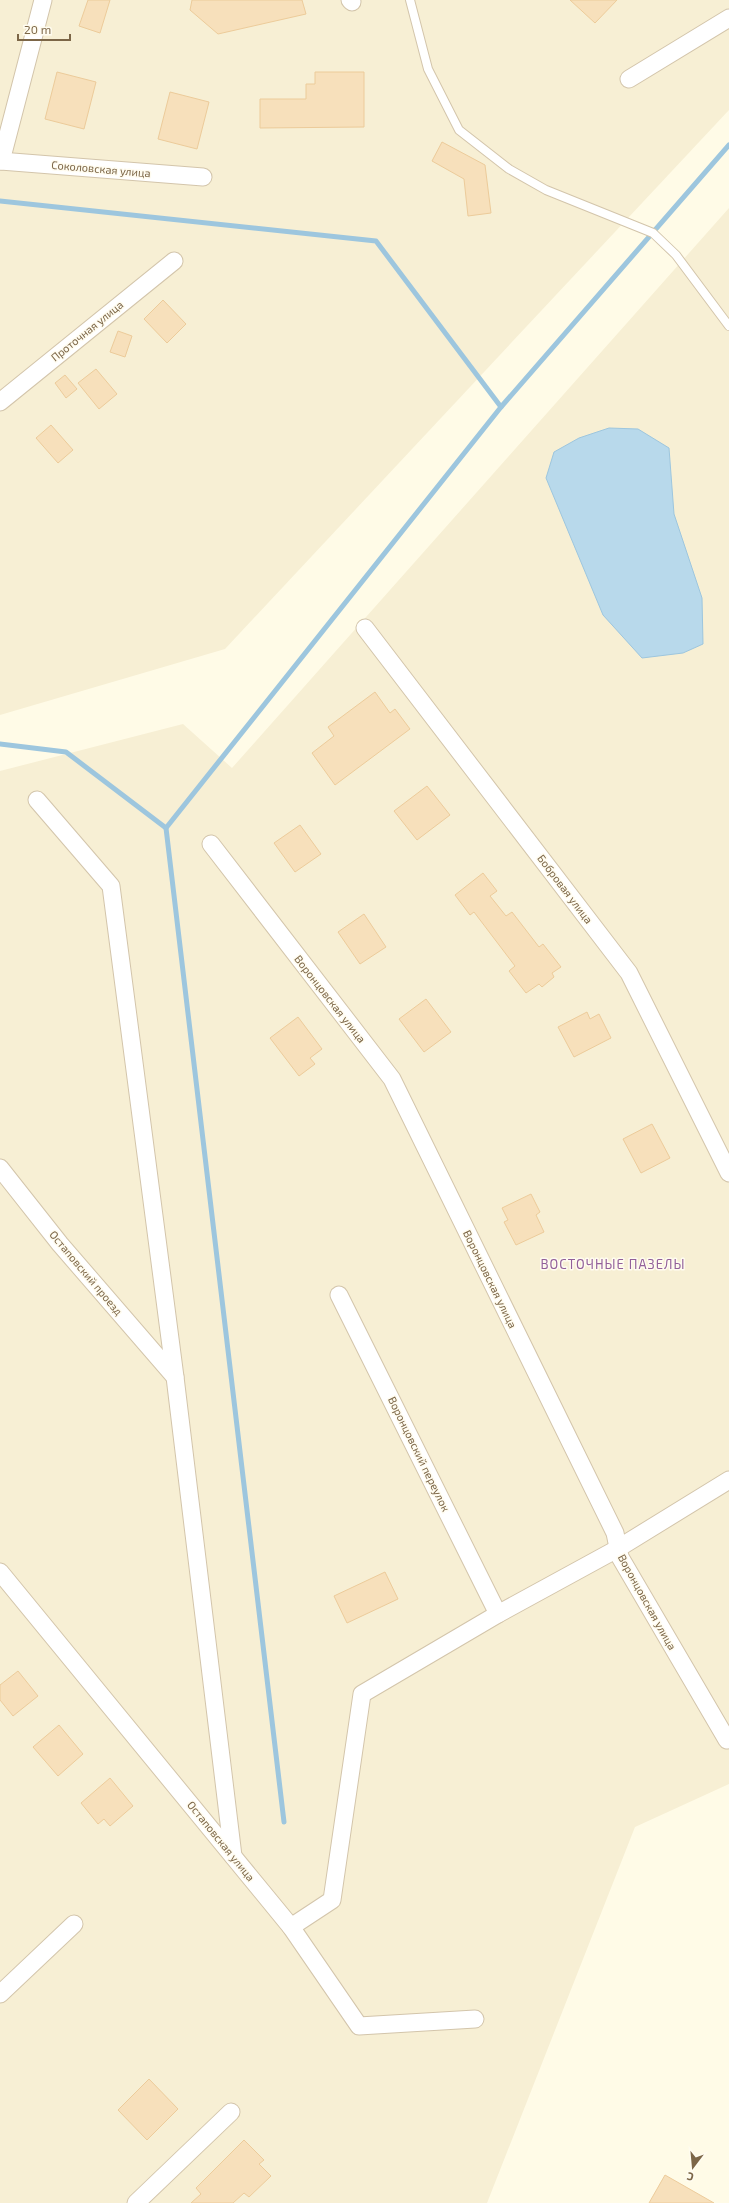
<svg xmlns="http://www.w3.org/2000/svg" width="729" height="2203" font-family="'Exo 2',sans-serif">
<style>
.residential{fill:#f7efd4}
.water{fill:#b8d9eb;stroke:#9dc6de}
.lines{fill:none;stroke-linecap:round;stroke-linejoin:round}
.stream{stroke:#9dc6de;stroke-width:5}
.building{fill:#f7e0bb;stroke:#eccb9a}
.service-casing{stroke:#d3c5ab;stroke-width:10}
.minor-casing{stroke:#d3c5ab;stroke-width:19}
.service{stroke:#fff;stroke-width:8}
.minor{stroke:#fff;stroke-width:17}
.labels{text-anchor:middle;stroke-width:3;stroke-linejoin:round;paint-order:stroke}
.street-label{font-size:11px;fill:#7c6647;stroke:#fffcf0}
.quarter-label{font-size:13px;letter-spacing:1px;fill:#925f99;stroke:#fffcf0}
</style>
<rect width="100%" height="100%" fill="#fffbe7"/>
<g class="residential">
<path d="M0 0H729V110L225 649 0 715Z"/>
<path d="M729 208V1784L635 1827 487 2203H0V771L183 724 232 768Z"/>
</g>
<path class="water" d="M609 428 638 429 669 448 674 514 702 598 703 644 683 653 642 658 603 615 546 478 554 452 579 438Z"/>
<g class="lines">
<g class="stream">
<path d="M0 201 376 241 501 407"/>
<path d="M0 744 66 752 166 828"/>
<path d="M284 1822 166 828 501 407 729 145"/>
</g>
</g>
<g class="building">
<path d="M88 0H110L100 33 79 26Z"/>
<path d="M192 0H302L306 14 218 34 190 10Z"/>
<path d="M570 0H617L595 23Z"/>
<path d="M57 72 96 82 84 129 45 119Z"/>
<path d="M315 72H364V127L260 128V99H306V84H315Z"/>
<path d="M170 92 209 102 197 149 158 139Z"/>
<path d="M442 142 485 165 491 213 468 216 464 179 432 161Z"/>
<path d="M163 300 186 324 167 343 144 319Z"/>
<path d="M118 331 132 336 125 357 110 352Z"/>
<path d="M96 369 117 394 99 409 78 383Z"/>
<path d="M65 375 77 389 66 398 55 383Z"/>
<path d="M51 425 73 450 58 463 36 438Z"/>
<path d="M375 692 390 713 395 709 410 729 335 785 312 753 334 736 328 727Z"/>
<path d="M427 786 450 815 417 840 394 811Z"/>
<path d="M300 825 321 854 295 872 274 843Z"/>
<path d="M483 873 497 891 490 896 506 916 512 912 539 947 543 944 561 967 552 973 554 977 542 987 539 984 526 993 509 971 515 966 474 912 470 915 455 895Z"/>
<path d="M364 914 386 947 360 964 338 932Z"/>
<path d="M426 999 451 1032 424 1052 399 1019Z"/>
<path d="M587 1012 590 1019 599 1014 611 1038 574 1057 558 1027Z"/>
<path d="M298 1017 322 1049 310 1058 315 1064 299 1076 270 1038Z"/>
<path d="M652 1124 670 1158 641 1173 623 1139Z"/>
<path d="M531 1194 540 1212 536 1215 544 1232 516 1245 504 1222 508 1220 502 1208Z"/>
<path d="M385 1572 398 1599 347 1623 334 1596Z"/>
<path d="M18 1671 38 1696 13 1716 0 1700V1685Z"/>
<path d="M59 1725 83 1754 58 1776 33 1747Z"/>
<path d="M110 1778 133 1806 110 1826 104 1819 98 1824 81 1803Z"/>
<path d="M149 2079 178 2109 147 2140 118 2110Z"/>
<path d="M244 2140 264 2160 259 2164 271 2176 249 2197 244 2193 233 2203H191L201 2194 196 2188Z"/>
<path d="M665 2175 714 2203H649Z"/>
</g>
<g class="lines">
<defs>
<path id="service" d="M410 0 428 69 459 130 509 169 546 190 653 233 676 255 729 326"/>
<g id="minor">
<path d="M350 0 352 2"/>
<path d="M629 79 729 18"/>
<path d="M0 161 203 177"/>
<path d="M1 161 43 0"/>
<path d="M0 402 174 261"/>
<path d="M365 628 629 973 729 1173"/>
<path d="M37 800 111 886 175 1377 233 1856"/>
<path d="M211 844 392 1079 615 1533 620 1557 727 1740"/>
<path d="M0 1168 60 1244 175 1377"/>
<path d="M339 1295 498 1614"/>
<path d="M0 1572 291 1927 359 2026 475 2019"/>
<path d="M291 1927 332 1900 362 1694 498 1614 617 1549 729 1480"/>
<path d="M0 1994 74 1924"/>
<path d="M136 2203 231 2112"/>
</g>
</defs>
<use href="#service" class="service-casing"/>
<use href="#minor" class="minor-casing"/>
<use href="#service" class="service"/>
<use href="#minor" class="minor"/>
</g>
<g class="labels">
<g class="street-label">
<text transform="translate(101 169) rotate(5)" y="4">Соколовская улица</text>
<text transform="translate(87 331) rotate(-39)" y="4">Проточная улица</text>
<text transform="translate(565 889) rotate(53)" y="4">Бобровая улица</text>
<text transform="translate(330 999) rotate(52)" y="4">Воронцовская улица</text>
<text transform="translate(86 1273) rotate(50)" y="4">Остаповский проезд</text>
<text transform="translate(490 1279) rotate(64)" y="4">Воронцовская улица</text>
<text transform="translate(419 1454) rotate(64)" y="4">Воронцовский переулок</text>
<text transform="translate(647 1602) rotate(61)" y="4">Воронцовская улица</text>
<text transform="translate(221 1841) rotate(51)" y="4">Остаповская улица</text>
</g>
<g class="quarter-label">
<text x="613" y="1269">ВОСТОЧНЫЕ ПАЗЕЛЫ</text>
</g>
</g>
<g transform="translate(693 2167) rotate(196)" stroke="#fffcf0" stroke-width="3" paint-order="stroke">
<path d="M0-3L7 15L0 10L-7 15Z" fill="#7c6647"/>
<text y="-6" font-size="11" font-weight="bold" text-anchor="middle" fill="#7c6647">С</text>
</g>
<path d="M18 34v6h52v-6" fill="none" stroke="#7c6647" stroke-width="2"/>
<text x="24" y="34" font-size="12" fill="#7c6647" stroke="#fffcf0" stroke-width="3" paint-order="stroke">20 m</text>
</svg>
